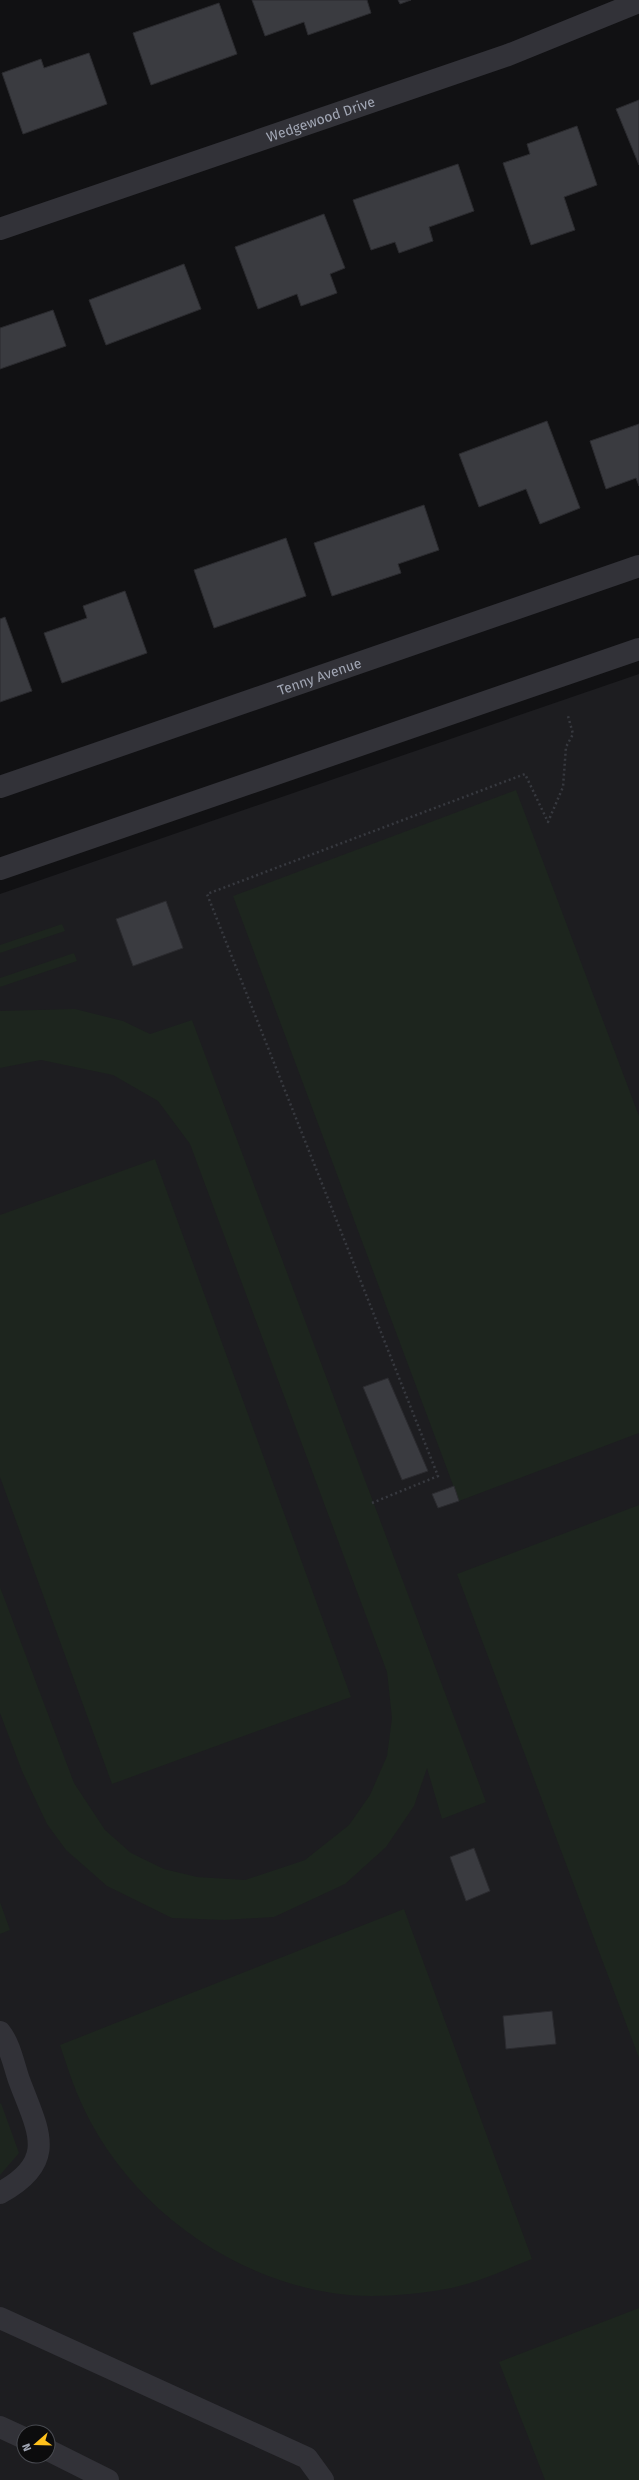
<svg xmlns="http://www.w3.org/2000/svg" width="639" height="2480" font-family="'Fira Sans',sans-serif">
<style>
.built{fill:#1d1d20;fill-rule:evenodd}
.green{fill:#1d251e}
.building{fill:#3a3b40;stroke:#2b2b2f}
.lines{fill:none;stroke-linecap:round;stroke-linejoin:round}
.path{stroke:#37393f;stroke-width:2.5;stroke-dasharray:2 3;stroke-linecap:butt}
.minor{stroke:#323238;stroke-width:22}
.labels{text-anchor:middle;stroke-width:4;stroke-linejoin:round;paint-order:stroke}
.street-label{font-size:14px;fill:#a1a6b4;stroke:#0c0c0d}
</style>
<rect width="100%" height="100%" fill="#111113"/>
<path class="built" d="M639 674V2480H0V894ZM24 2432H48V2456H24Z"/>
<g class="green">
<path d="M516 790 639 1116V1433L459 1501 233 896Z"/>
<path d="M62 924 65 931 0 953V945Z"/>
<path d="M74 953 77 961 0 987V978Z"/>
<path d="M75 1009 123 1021 150 1034 192 1020 486 1802 442 1819 427 1768 414 1806 386 1847 345 1884 274 1917 224 1920 172 1918 107 1886 66 1850 47 1824 22 1771 0 1713V1587L74 1783 105 1830 131 1853 164 1869 197 1877 245 1880 305 1860 349 1825 370 1795 387 1756 392 1718 387 1672 190 1144 158 1101 113 1075 41 1060 0 1068V1011Z"/>
<path d="M155 1159 351 1697 112 1784 0 1477V1215Z"/>
<path d="M639 1505V2058L457 1574Z"/>
<path d="M0 1902 10 1930 0 1934Z"/>
<path d="M404 1909 532 2259C504 2270 475 2284 446 2289 411 2295 368 2299 332 2293 220 2275 119 2197 76 2091 70 2076 65 2060 60 2045Z"/>
<path d="M1 2103 19 2153 0 2175V2104Z"/>
<path d="M639 2308V2480H545L499 2362Z"/>
</g>
<g class="building">
<path d="M252 0H367L371 13 308 35 304 22 265 36Z"/>
<path d="M398 0H411L400 4Z"/>
<path d="M219 3 237 54 151 85 133 33Z"/>
<path d="M89 53 107 104 23 134 2 73 41 59 44 68Z"/>
<path d="M639 100V165L616 109Z"/>
<path d="M577 126 597 185 564 197 575 230 531 245 503 163 530 154 527 144Z"/>
<path d="M458 164 474 211 429 227 433 241 399 253 395 242 371 250 353 200Z"/>
<path d="M324 214 345 268 330 274 337 293 301 306 297 294 258 309 235 247Z"/>
<path d="M184 264 201 309 106 345 89 300Z"/>
<path d="M53 310 66 346 0 369V328Z"/>
<path d="M547 421 580 508 540 524 526 489 479 507 459 454Z"/>
<path d="M639 424V486L636 478 606 489 590 441Z"/>
<path d="M424 505 439 550 398 564 401 573 332 596 314 543Z"/>
<path d="M286 538 306 596 214 628 194 570Z"/>
<path d="M125 591 147 653 62 683 44 633 87 618 83 606Z"/>
<path d="M5 617 32 691 0 702V619Z"/>
<path d="M166 901 183 948 133 966 116 919Z"/>
<path d="M388 1378 428 1471 402 1480 363 1387Z"/>
<path d="M454 1486 459 1501 438 1508 432 1494Z"/>
<path d="M474 1848 490 1891 466 1901 450 1857Z"/>
<path d="M552 2011 556 2044 506 2049 503 2016Z"/>
</g>
<g class="lines">
<path class="path" d="M372 1503 438 1476 207 894 525 774 548 822 563 787 566 747 573 734 568 716"/>
<g class="minor">
<path id="s1" d="M0 229 508 55 639 2"/>
<path id="s2" d="M0 787 639 566"/>
<path d="M0 869 639 649"/>
<path d="M0 2032C10 2044 14 2066 19 2080 38 2131 59 2161 0 2193"/>
<path d="M0 2318 307 2458 323 2480"/>
<path d="M0 2427 24 2438"/>
<path d="M48 2450 108 2480"/>
</g>
</g>
<g class="labels">
<g class="street-label">
<text dy="5" stroke="none"><textPath href="#s1" startOffset="339">Wedgewood Drive</textPath></text>
<text dy="5" stroke="none"><textPath href="#s2" startOffset="338">Tenny Avenue</textPath></text>
</g>
</g>
<g transform="translate(36 2444) rotate(250)"><circle r="19" fill="#0c0c0d" stroke="#484a50"/>
<path d="M0-3L7 15L0 10L-7 15Z" fill="#ffc11c"/>
<text y="-6" font-size="11" font-weight="bold" text-anchor="middle" fill="#a1a6b4">N</text>
</g>
</svg>
